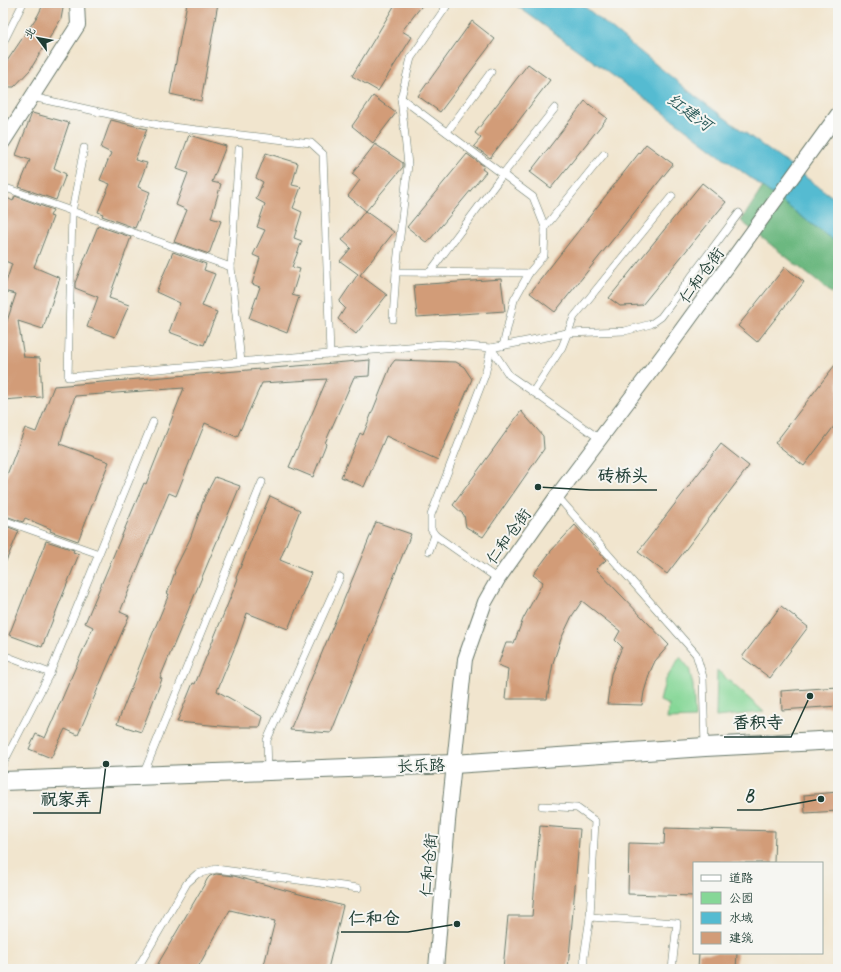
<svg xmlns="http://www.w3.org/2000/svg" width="841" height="972" font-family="Caveat,'LXGW WenKai TC',sans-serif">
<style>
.green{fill:#86d797;stroke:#528a66}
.forest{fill:#6cb880;stroke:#467a5a}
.water{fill:#54bbd1;stroke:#3a7c82}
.building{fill:#d29c78}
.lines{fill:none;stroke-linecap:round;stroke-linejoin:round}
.service-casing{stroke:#68786a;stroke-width:8}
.minor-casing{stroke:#68786a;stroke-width:16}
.tertiary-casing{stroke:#68786a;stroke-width:20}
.service{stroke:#fff;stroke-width:7}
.minor{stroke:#fff;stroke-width:14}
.tertiary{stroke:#fff;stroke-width:18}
.labels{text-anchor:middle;stroke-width:4;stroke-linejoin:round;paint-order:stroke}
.street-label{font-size:16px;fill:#1f3d34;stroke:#f6f6f2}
.water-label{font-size:17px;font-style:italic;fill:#2c5c5b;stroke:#f6f6f2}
.leader{fill:none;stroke:#1f3d34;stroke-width:1.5}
.callout-dot{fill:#1f3d34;stroke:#f6f6f2;stroke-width:1.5}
.callout-label{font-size:17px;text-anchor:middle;font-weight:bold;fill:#1f3d34;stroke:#f6f6f2;stroke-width:4;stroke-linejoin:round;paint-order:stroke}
</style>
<rect width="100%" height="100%" fill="#f6f6f2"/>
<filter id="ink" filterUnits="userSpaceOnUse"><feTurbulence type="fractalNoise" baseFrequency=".025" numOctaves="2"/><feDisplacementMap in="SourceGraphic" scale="8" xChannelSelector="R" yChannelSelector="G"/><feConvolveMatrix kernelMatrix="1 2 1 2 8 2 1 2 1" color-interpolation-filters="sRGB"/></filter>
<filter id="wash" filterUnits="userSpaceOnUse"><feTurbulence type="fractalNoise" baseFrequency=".012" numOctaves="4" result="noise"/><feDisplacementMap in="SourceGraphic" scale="16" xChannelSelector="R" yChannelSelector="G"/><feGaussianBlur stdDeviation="0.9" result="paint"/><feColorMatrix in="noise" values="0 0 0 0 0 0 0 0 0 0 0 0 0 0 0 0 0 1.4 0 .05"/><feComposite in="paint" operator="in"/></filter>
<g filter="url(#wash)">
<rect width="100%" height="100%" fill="#f1e5ce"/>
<g class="green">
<path d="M680 657 689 668 693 685 695 718 667 719 669 705 660 701 665 681Z"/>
<path d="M717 670 764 712 716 717Z"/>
</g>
<path class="forest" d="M763 187 838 244V298L741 221Z"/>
<path class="water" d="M513 3H580L695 96 838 201V244L663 112Z"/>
<g id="blocks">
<g class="building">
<path d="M44 3H64L61 19 30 70 14 87H3V67L38 15Z"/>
<path d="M187 3H218L201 101 170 94Z"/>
<path d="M396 3H424L402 31 412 37 378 91 352 76Z"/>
<path d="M472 21 495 39 440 112 418 96Z"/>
<path d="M528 64 550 80 490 158 474 146 481 138 475 133Z"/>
<path d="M373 96 396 113 373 143 352 126Z"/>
<path d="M585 101 607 118 551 188 530 172Z"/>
<path d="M32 113 69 123 54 168 66 174 56 200 19 187 30 160 16 155Z"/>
<path d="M111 120 147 129 135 160 147 163 138 187 150 192 135 228 102 216 103 214 98 212 110 184 100 180 111 153 101 148Z"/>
<path d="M189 135 226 146 212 182 221 184 211 218 221 221 209 254 174 242 187 210 176 205 188 173 177 169Z"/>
<path d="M375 144 403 163V167L366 211 348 196 360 180 352 174Z"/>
<path d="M646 144 673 164 555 312 530 293Z"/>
<path d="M266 153 298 163 292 185 301 187 293 208 302 212 294 238 302 241 292 267 300 269 292 295 299 297 287 333 249 318 260 287 252 284 260 258 253 255 265 230 257 227 265 204 256 199 263 182 256 178Z"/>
<path d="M467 154 484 166 482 169 486 172 427 243 407 227Z"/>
<path d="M702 183 726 202 642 305 620 306 609 298Z"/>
<path d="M3 196 13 201 15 196 53 210 50 216 53 217 34 267 60 278 43 329 18 321 24 357 40 358 42 397 3 400V383H6L3 367V333L16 294 3 291 12 264 3 260Z"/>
<path d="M365 211 394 232 360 275 387 295 356 334 338 319 345 308 339 302 358 274 340 261 351 248 342 240Z"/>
<path d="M98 226 131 237 109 298 129 305 115 337 87 327 98 297 75 288V283Z"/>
<path d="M173 252 206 264 204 270 215 274 202 306 217 312 204 345 169 332 180 303 156 292Z"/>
<path d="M785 267 804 282 757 342 738 326Z"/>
<path d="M501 279 505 311 417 317 414 285Z"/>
<path d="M370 360 369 376 354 377 325 443 326 444 313 477 289 467 327 379 262 383 237 437 205 423 176 496 169 493 146 548 120 612 129 616 78 735 65 729 51 758 29 749 36 734 45 738 93 627 85 623 144 483 146 484 184 388 75 396 60 444 109 462 78 541 50 531 51 529 25 518 23 522 3 515V485L25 428 36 432 54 386Z"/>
<path d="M395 360 456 362 464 367 472 379 438 460 386 436 364 487 341 477 360 433 363 435 391 365Z"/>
<path d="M838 361V421L804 466 775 443Z"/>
<path d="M521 411 543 436 544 449 483 537 466 527 464 515 453 505Z"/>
<path d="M721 444 749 466 667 574 638 552Z"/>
<path d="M215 477 240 486 160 678 162 679 141 732 117 724 143 657 169 594H167L175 572 174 571 190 539 205 496Z"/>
<path d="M270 496 300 510 280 560 311 573 288 629 247 613 237 642 217 691 263 717 260 727H232L177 722 193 683 195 684 238 579 236 578 254 533Z"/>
<path d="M376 522 411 534 331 733 290 730Z"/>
<path d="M3 525 19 531 3 568Z"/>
<path d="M575 525 606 560 596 569 669 645 655 661 650 672 644 692 642 705 607 704 611 674 622 647 615 640 620 631 582 601 572 616 561 639 553 663 547 699H505L508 669 498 665 506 643H514L523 619 543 582 533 575 551 551Z"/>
<path d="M46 541 74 550 73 552 79 554 42 647 9 635Z"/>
<path d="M781 606 808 627 770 678 742 657Z"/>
<path d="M838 687V706L782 710 781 691Z"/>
<path d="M838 792V811L805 813 804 795Z"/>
<path d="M540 826 580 829 568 969H503L508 916H532Z"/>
<path d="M665 828 775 831 774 863H694V896L628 894 629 843 664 844Z"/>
<path d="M216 874 234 876 343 906 328 969H263L275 921 230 910 197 969H155L208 878 210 876Z"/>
<path d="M699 953H737L736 969H698Z"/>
</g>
</g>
</g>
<g filter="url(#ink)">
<use href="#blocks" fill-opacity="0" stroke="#68786a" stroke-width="1"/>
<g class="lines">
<defs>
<g id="service">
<path d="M3 43 23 3"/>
<path d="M32 97 163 126 311 143 323 154 330 354"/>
<path d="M401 98 533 197 545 227 544 255 529 273 514 300 503 346"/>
<path d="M447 132 491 72"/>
<path d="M84 148 72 212 68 377 442 344 491 348 567 333 625 331 651 324 661 317 739 213"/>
<path d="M239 149 231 267 241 362"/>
<path d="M3 187 231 267"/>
<path d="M545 227 604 154"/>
<path d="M396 272 529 273"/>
<path d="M430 272 503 174 555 108"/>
<path d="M393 319 396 272 408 165 401 98 411 58 446 7"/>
<path d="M491 348 485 375 431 515V529L435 535 498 579"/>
<path d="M491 348 509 375 600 439"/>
<path d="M533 392 562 347 574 317 672 196"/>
<path d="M557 496 696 654 703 677 705 747"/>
<path d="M3 520 99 554"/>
<path d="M429 551 435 535"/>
<path d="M3 655 50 673"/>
<path d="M3 764 50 673 153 422"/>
<path d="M268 771 267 740 340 577"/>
<path d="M143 775 262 482"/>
<path d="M542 806 577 808 595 821 590 917 584 957V969"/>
<path d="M590 917 677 923 672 969"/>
<path d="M137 969 187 883 197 874 216 869 358 888"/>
</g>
<g id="minor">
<path d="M3 142 78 25 77 3"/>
<path d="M436 969 448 821 465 659 485 602 498 579 557 496 669 347 838 114"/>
</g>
<path id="tertiary" d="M3 781 454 764 705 747 838 740"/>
</defs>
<use href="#service" class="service-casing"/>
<use href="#minor" class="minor-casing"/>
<use href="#tertiary" class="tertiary-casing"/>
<use href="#service" class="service"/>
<use href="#minor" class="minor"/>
<use href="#tertiary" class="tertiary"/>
</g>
</g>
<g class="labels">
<g class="street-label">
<text transform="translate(701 275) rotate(-54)" y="6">仁和仓街</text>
<text transform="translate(508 536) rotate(-54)" y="6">仁和仓街</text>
<text transform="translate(421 765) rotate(-2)" y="6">长乐路</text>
<text transform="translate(428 865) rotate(-85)" y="6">仁和仓街</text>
</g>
<g class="water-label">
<text transform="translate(690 112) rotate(36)" y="6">红建河</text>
</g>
</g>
<path class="leader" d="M538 487L590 490H657M810 696L791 737H724M821 799L761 810H737M106 764L100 813H33M457 924L408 932H341"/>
<g class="callout-dot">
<circle cx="538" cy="487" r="4"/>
<circle cx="810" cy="696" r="4"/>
<circle cx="821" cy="799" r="4"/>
<circle cx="106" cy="764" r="4"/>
<circle cx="457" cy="924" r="4"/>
</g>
<g class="callout-label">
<text x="623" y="481">砖桥头</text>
<text x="758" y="728">香积寺</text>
<text x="749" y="801">B</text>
<text x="66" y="805">祝家弄</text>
<text x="374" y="924">仁和仓</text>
</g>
<rect width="841" height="972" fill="none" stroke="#f6f6f2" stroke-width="16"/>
<rect x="693" y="862" width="130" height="92" fill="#f6f6f2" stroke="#a0aca6"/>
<rect x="701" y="875" width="20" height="6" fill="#ffffff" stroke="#a0aca6"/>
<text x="729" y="882" font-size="12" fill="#1f3d34">道路</text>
<rect x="701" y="892" width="20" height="12" fill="#86d797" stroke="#a0aca6"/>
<text x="729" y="902" font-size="12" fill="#1f3d34">公园</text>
<rect x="701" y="912" width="20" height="12" fill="#54bbd1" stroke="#a0aca6"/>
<text x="729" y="922" font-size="12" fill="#1f3d34">水域</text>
<rect x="701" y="932" width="20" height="12" fill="#d29c78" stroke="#a0aca6"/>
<text x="729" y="942" font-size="12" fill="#1f3d34">建筑</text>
<g transform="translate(38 38) rotate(302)" stroke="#f6f6f2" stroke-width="3" paint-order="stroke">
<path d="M0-3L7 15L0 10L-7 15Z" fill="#1f3d34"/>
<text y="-6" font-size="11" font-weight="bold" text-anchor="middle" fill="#1f3d34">北</text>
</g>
</svg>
